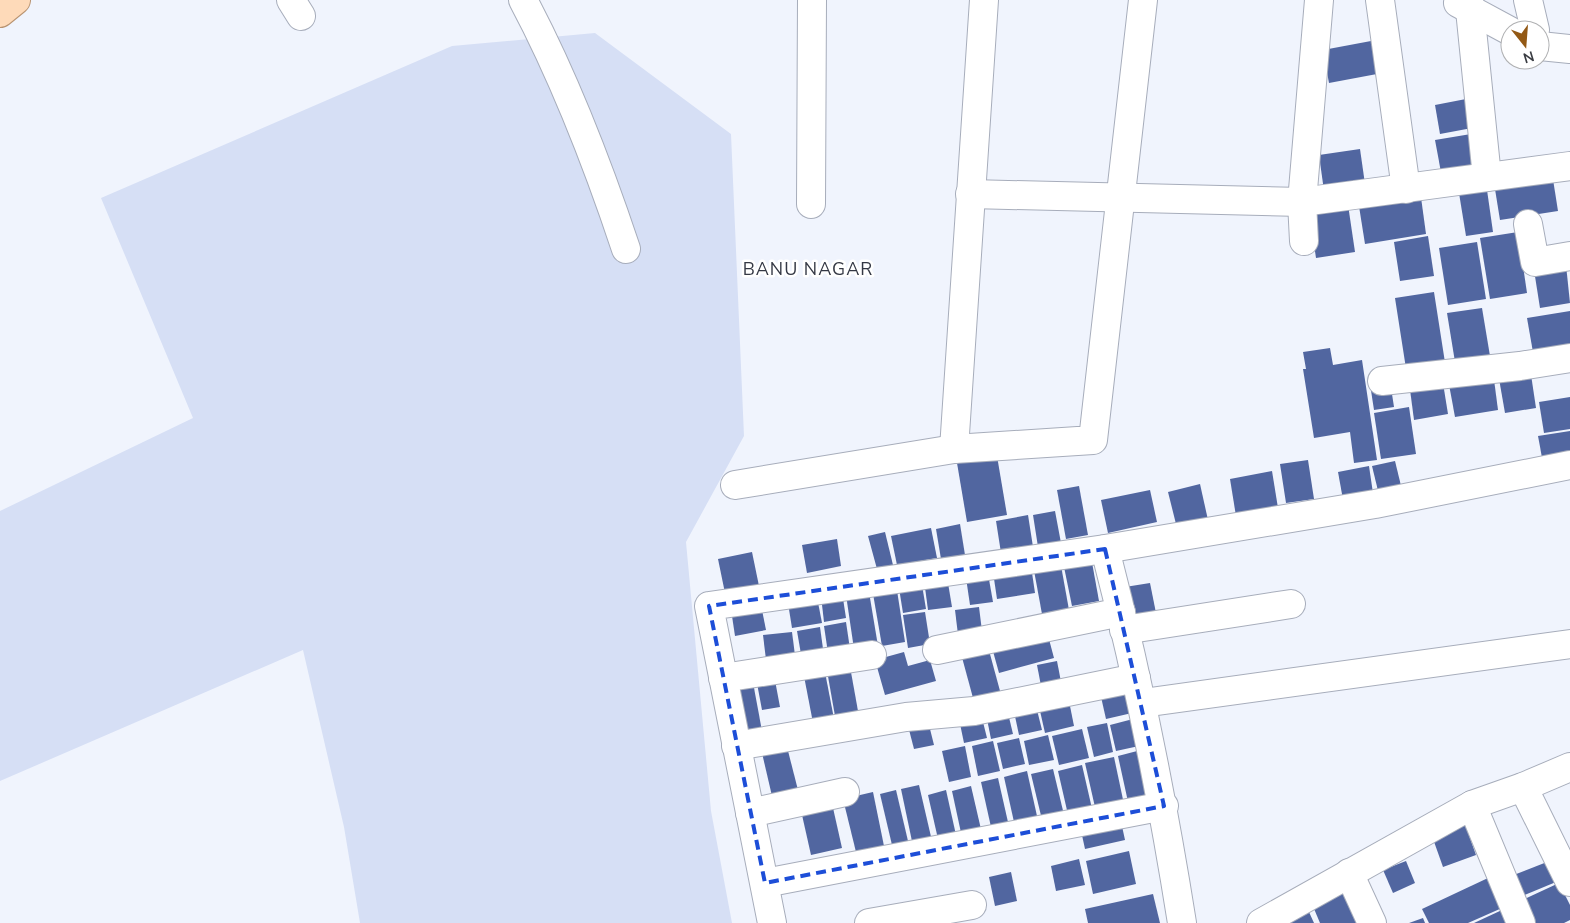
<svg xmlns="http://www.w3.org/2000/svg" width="1570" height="923" font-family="'Nunito Sans',sans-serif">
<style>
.green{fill:#d6dff5}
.building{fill:#5166a0}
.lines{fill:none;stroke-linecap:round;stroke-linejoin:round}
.minor-casing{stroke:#a7adbb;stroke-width:30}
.major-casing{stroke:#b89371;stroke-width:30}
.minor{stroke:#fff;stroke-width:28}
.major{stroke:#fedab9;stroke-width:28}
.marked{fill:none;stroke:#1d4ed8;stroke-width:4;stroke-dasharray:10 6;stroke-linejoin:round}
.labels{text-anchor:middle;stroke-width:5;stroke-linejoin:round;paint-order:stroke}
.neighbourhood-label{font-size:18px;letter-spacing:1px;fill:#343844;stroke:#fff}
</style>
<rect width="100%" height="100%" fill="#f0f4fd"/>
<path class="green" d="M595 33 731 134 744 436 686 542 711 811 732 923H360L344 827 303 650 0 781V511L193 418 101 198 452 46Z"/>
<g class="building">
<path d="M1371 41 1377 74 1329 83 1323 50Z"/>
<path d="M1466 99 1472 128 1440 134 1435 105Z"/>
<path d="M1471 134 1479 176 1443 183 1435 140Z"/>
<path d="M1360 149 1366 191 1325 198 1319 155Z"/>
<path d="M1552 173 1558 211 1500 220 1494 183Z"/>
<path d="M1486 183 1493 232 1466 236 1458 187Z"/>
<path d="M1420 190 1426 234 1365 244 1358 200Z"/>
<path d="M1347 198 1355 252 1316 258 1308 204Z"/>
<path d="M1518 232 1527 293 1490 299 1480 238Z"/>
<path d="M1428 236 1434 276 1400 281 1394 242Z"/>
<path d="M1477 242 1486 299 1448 305 1439 248Z"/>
<path d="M1566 265 1570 303 1540 308 1534 270Z"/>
<path d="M1434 292 1446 369 1407 375 1395 298Z"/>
<path d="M1482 308 1491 362 1456 368 1447 313Z"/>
<path d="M1570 311V352L1534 358 1527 318Z"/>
<path d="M1330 348 1333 365 1362 360 1377 460 1354 463 1350 432 1314 438 1303 369H1306L1303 352Z"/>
<path d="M1530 368 1536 408 1505 413 1498 373Z"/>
<path d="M1493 372 1498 410 1455 417 1448 379Z"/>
<path d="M1442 377 1448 414 1414 420 1409 382Z"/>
<path d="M1390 381 1394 407 1374 410 1370 384Z"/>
<path d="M1570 397V429L1544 433 1539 402Z"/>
<path d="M1409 407 1416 454 1381 459 1374 413Z"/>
<path d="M1570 431V459L1543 463 1538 436Z"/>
<path d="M997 456 1007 515 967 522 957 463Z"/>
<path d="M1308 460 1314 499 1286 503 1280 464Z"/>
<path d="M1395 461 1403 494 1380 499 1372 466Z"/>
<path d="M1369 466 1374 500 1344 505 1338 472Z"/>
<path d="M1272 471 1278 508 1236 516 1230 479Z"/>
<path d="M1200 484 1208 520 1177 528 1168 492Z"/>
<path d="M1079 486 1088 535 1066 539 1057 490Z"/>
<path d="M1150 490 1157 522 1108 533 1101 500Z"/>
<path d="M1055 511 1061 543 1038 547 1033 515Z"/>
<path d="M1028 515 1033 547 1001 553 996 521Z"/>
<path d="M960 524 965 555 941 559 936 529Z"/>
<path d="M931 528 937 558 897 565 891 536Z"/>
<path d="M885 532 893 565 877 569 868 536Z"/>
<path d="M837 539 841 566 807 573 802 545Z"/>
<path d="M752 552 759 586 725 593 718 559Z"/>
<path d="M1091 557 1099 601 1072 606 1063 562Z"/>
<path d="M1060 560 1069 610 1042 614 1033 565Z"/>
<path d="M1031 566 1035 593 997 599 993 572Z"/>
<path d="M987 568 993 602 970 605 965 571Z"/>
<path d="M947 577 952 607 928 610 924 580Z"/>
<path d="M921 579 926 609 903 613 898 582Z"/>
<path d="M1150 583 1156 613 1130 617 1125 587Z"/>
<path d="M896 584 905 642 882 646 872 588Z"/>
<path d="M816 592 822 623 792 628 787 597Z"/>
<path d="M842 592 846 618 824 622 821 596Z"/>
<path d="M869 592 878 646 854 649 846 595Z"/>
<path d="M979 607 983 639 959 643 955 610Z"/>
<path d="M762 610 766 630 735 636 732 616Z"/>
<path d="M925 612 930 644 908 648 903 615Z"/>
<path d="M846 622 850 649 828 653 824 626Z"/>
<path d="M820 627 824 656 802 660 797 631Z"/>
<path d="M1046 628 1054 658 999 673 991 644Z"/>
<path d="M792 632 796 663 767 668 763 635Z"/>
<path d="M987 643 1003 702 976 709 960 650Z"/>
<path d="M904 652 908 666 930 660 936 681 885 695 875 660Z"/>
<path d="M849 661 858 711 835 716 826 665Z"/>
<path d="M1057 661 1062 687 1042 691 1037 665Z"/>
<path d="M824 667 835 724 814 728 803 671Z"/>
<path d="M774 675 780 707 762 710 756 678Z"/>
<path d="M752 677 762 731 738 736 728 682Z"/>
<path d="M1124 683 1132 713 1106 719 1099 688Z"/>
<path d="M1068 696 1074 726 1045 733 1038 702Z"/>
<path d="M1035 702 1042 730 1019 735 1013 707Z"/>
<path d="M1007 709 1013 734 991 739 986 714Z"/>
<path d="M981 714 987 738 964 743 959 719Z"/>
<path d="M927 717 934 745 914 749 907 722Z"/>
<path d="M1133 719 1139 746 1116 751 1110 725Z"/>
<path d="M1107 723 1113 752 1094 757 1087 727Z"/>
<path d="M1082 729 1089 758 1059 765 1052 736Z"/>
<path d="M1048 735 1054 760 1029 765 1024 741Z"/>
<path d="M1019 738 1025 764 1003 769 997 743Z"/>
<path d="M993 741 1000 771 978 776 972 746Z"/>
<path d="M965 746 971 777 949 782 942 751Z"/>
<path d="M787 747 798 790 772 796 762 753Z"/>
<path d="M1141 750 1153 806 1130 811 1118 756Z"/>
<path d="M1114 757 1125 809 1097 816 1085 763Z"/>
<path d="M1082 765 1093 813 1069 819 1058 771Z"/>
<path d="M1053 769 1065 819 1043 824 1031 774Z"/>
<path d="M1027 771 1039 825 1016 831 1004 777Z"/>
<path d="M998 778 1010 831 993 836 981 782Z"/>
<path d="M919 785 932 841 913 846 901 789Z"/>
<path d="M971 786 983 838 963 842 952 791Z"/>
<path d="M896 790 908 841 892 845 880 794Z"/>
<path d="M946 790 956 835 938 839 928 795Z"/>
<path d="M873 792 884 846 856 852 843 799Z"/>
<path d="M831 799 842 848 811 855 800 806Z"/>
<path d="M1120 817 1125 840 1085 849 1080 826Z"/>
<path d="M1465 824 1476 855 1443 867 1432 836Z"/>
<path d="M1129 851 1136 884 1093 894 1086 861Z"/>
<path d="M1079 859 1085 885 1056 891 1051 866Z"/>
<path d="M1406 861 1415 883 1393 893 1383 870Z"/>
<path d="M1547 862 1556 882 1515 899 1506 878Z"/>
<path d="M1011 872 1017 901 995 906 989 877Z"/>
<path d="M1488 878 1502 908 1468 923H1429L1422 909Z"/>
<path d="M1559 883 1570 905V920L1564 923H1528L1518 902Z"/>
<path d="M1351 888 1365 923H1320L1312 904Z"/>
<path d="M1153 894 1160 923H1088L1085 909Z"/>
<path d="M1502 910 1507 923H1474Z"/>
<path d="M1309 912 1314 923H1285Z"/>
<path d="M1423 918 1425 923H1409Z"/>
</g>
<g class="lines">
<defs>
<g id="minor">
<path d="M291 0 301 16"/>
<path d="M523 0C565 79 598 165 626 249"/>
<path d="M1380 0 1406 189"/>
<path d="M1469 0 1487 177"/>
<path d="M1528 0 1535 30"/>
<path d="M1458 3 1510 31"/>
<path d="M1540 46 1570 49"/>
<path d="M970 194 1302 202 1570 166"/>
<path d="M811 204 812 0"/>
<path d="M1528 224 1535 262 1570 256"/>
<path d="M1304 241 1302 202 1319 0"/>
<path d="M1382 381 1520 366 1570 358"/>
<path d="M954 449 984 0"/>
<path d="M735 485 954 449 1093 440 1143 0"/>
<path d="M1105 549C1137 672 1162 797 1182 923"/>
<path d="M1124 630 1291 604"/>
<path d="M937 650 1121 612"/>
<path d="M723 678 872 655"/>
<path d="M1143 703 1570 644"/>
<path d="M736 746 906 717 974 711 1136 678"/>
<path d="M1523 787 1570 882"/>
<path d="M1472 805 1521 923"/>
<path d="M750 813 845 792"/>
<path d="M1349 873 1372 923"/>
<path d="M765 883 1164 806"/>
<path d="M772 923 709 606 1105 549 1375 504 1570 465"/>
<path d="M869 923 972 905"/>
<path d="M1261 923 1472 805 1523 787 1570 767"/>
</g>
<path id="major" d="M0 13 16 0"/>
</defs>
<use href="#minor" class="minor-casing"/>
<use href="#major" class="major-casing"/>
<use href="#minor" class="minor"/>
<use href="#major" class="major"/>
</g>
<path class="marked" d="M1105 549 1164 806 765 883 709 606Z"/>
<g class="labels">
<g class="neighbourhood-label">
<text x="808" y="275">BANU NAGAR</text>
</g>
</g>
<g transform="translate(1525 45) rotate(163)"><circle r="24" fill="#ffffff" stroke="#b0b1b3"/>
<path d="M0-4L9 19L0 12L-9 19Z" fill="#935915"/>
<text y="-8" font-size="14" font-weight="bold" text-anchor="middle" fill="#393c42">N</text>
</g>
</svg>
